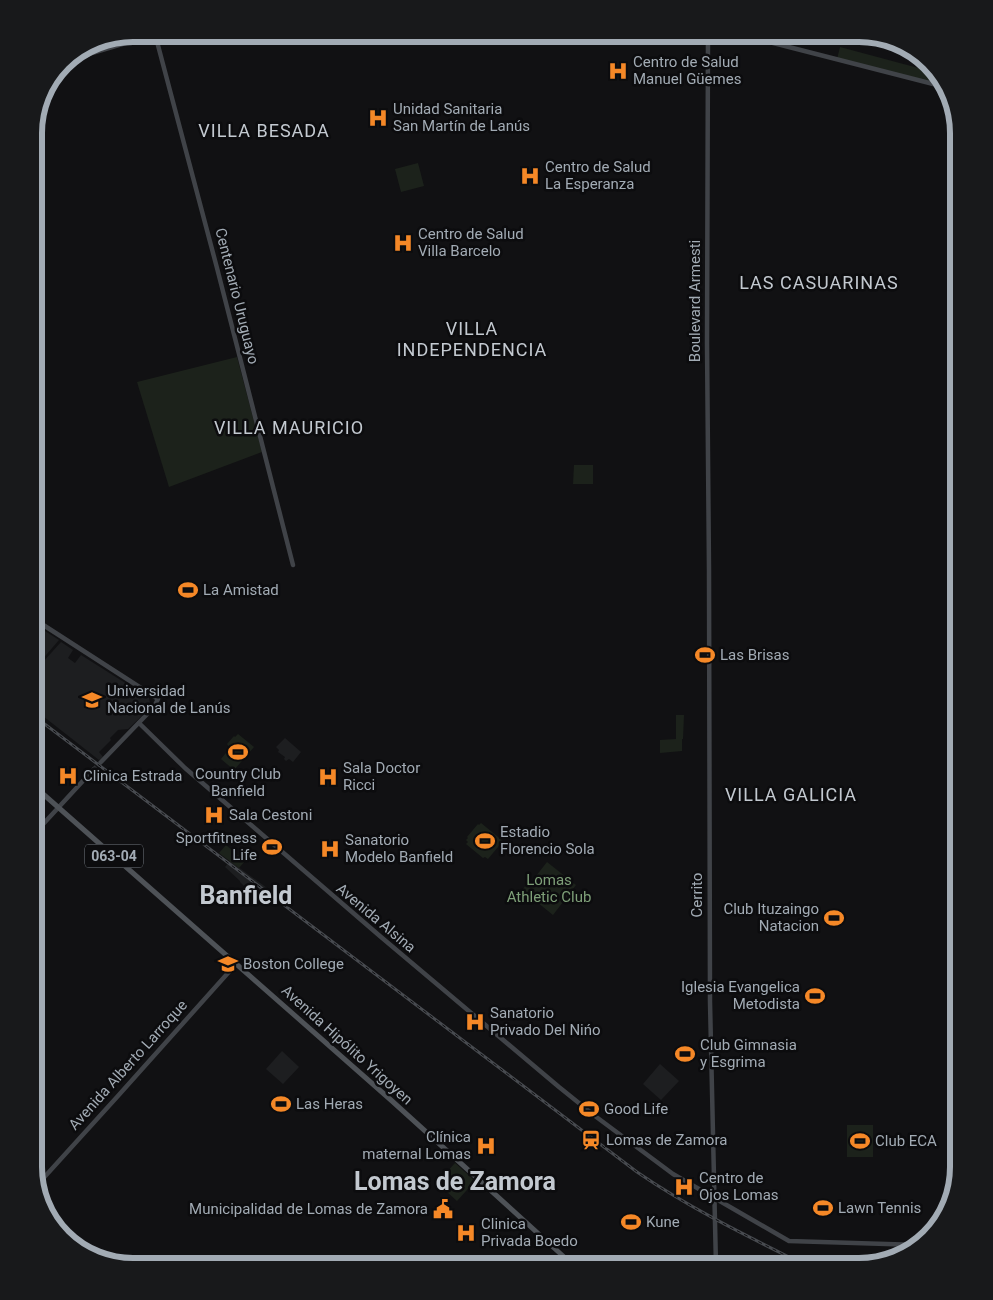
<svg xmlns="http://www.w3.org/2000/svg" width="993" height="1300" font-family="Roboto,sans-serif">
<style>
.built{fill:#1d1e20}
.green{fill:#1c221b}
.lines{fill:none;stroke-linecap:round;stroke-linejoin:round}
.secondary-tunnel{stroke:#2e3033;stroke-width:4.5;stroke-dasharray:4.5 2;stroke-linecap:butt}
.secondary{stroke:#404348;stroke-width:4.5}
.primary{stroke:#4e5257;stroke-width:5}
.rail-casing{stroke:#474a4f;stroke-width:3}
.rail{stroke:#0c0c0e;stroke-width:1;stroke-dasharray:4;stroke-linecap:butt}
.labels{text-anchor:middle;stroke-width:5;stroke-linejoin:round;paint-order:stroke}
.shield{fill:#0c0c0e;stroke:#757b82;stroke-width:1}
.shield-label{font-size:14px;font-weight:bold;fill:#a2abb4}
.poi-label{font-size:15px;fill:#a2abb4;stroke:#0c0c0e;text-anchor:start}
.street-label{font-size:15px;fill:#a2abb4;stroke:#0c0c0e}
.park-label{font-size:15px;fill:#7e9f78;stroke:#0c0c0e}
.quarter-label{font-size:18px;letter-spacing:1px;fill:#c3c9d0;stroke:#0c0c0e}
.town-label{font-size:25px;font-weight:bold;fill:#c3c9d0;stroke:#0c0c0e}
.rim{fill:none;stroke:#a2abb4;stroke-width:6}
</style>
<rect width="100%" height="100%" fill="#111113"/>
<g class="built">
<path d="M34 624 59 640 34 669Z"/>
<path d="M61 642 73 650 68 658 75 663 81 655 149 698 151 707 128 729 118 730 110 738 111 740 99 752 103 757 101 759 99 760 34 709V672Z"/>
<path d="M285 738 301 752 293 762 289 759 286 761 284 759 285 757 278 752 279 750 276 747Z"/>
<path d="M230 861 274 893 269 900 257 892 254 895 246 888 240 882V881L225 867Z"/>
<path d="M282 1051 299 1067 283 1084 266 1069Z"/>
<path d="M660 1064 679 1081 661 1100 643 1084Z"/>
</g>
<g class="green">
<path d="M840 47 937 73 943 78 945 86 837 59Z"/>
<path d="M418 163 424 186 401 192 395 169Z"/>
<path d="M237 357 262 452 169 487 137 382Z"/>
<path d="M574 465H593V484H573Z"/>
<path d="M676 715H684L683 739H682V751L660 753V740L676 739Z"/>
<path d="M238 734 254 747 234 770 221 759 230 748 227 744 234 736 235 737Z"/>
<path d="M481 823 503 841 488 859 485 857 483 858 466 844 468 842 466 840 468 838 467 837 478 824 479 825Z"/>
<path d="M226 845 245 861 239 868 219 853Z"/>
<path d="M547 862 576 885 553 915 522 890 527 884 529 885Z"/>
<rect x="847" y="1125" width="26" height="32"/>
<path d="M455 1163 475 1181 457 1201 437 1183Z"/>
</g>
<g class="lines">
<path class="secondary-tunnel" d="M93 770 101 762"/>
<g class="secondary">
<path d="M155 34 217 268 293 565"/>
<path d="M708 34 707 344 709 569 710 1002 716 1266"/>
<path d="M738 34 945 87"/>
<path d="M65 61 156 34"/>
<path d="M34 619 158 699 154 707 101 762"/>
<path d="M139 723 185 768 381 937 559 1087 595 1116 673 1174 789 1241 919 1245"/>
<path d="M34 834 93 770"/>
<path d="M39 1183 117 1097 236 964"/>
</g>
<path class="primary" d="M34 786 392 1101 574 1266"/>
<defs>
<path id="rail" d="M34 716 637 1172C691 1209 749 1237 807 1266"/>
</defs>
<use href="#rail" class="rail-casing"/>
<use href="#rail" class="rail"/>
</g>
<defs>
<symbol id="hospital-bare" viewBox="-9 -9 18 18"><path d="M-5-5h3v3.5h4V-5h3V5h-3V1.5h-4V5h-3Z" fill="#f58827" stroke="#0c0c0e" stroke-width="2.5" paint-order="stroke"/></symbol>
<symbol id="stadium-bare" viewBox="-9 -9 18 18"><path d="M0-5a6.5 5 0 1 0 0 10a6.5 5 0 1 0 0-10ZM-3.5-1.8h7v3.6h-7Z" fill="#f58827" stroke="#0c0c0e" stroke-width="2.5" paint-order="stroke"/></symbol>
<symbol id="university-bare" viewBox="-9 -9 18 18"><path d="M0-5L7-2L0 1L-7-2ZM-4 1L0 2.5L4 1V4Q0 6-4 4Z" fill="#f58827" stroke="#0c0c0e" stroke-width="2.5" paint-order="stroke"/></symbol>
<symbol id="station-bare" viewBox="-9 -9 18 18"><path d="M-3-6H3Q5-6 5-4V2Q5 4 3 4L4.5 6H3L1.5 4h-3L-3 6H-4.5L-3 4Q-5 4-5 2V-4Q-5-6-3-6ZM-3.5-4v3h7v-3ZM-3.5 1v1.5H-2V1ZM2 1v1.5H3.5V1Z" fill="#f58827" stroke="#0c0c0e" stroke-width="2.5" paint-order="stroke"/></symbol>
<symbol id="civic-bare" viewBox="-9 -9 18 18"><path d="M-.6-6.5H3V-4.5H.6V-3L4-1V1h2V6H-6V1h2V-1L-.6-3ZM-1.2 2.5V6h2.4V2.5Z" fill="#f58827" stroke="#0c0c0e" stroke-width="2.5" paint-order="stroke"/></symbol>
</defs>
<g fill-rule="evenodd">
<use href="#hospital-bare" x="604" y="57" width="28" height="28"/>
<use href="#hospital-bare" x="364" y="104" width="28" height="28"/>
<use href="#hospital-bare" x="516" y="162" width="28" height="28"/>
<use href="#hospital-bare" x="389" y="229" width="28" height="28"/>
<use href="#stadium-bare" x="174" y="576" width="28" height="28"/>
<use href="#stadium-bare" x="691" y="641" width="28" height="28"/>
<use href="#university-bare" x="78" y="686" width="28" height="28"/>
<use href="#stadium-bare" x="224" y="738" width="28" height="28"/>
<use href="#hospital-bare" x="54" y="762" width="28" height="28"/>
<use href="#hospital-bare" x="314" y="763" width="28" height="28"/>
<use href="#hospital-bare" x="200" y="801" width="28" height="28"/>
<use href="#stadium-bare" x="471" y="827" width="28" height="28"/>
<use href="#stadium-bare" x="258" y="833" width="28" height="28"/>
<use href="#hospital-bare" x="316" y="835" width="28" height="28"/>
<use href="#stadium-bare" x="820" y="904" width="28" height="28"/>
<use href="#university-bare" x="214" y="950" width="28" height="28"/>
<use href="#stadium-bare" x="801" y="982" width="28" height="28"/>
<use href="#hospital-bare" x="461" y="1008" width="28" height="28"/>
<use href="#stadium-bare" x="671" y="1040" width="28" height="28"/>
<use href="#stadium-bare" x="267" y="1090" width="28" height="28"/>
<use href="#stadium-bare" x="575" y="1095" width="28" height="28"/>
<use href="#station-bare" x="577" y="1126" width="28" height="28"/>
<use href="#stadium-bare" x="846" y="1127" width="28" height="28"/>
<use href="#hospital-bare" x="472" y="1132" width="28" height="28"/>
<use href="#hospital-bare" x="670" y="1173" width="28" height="28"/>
<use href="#stadium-bare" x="809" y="1194" width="28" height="28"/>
<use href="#civic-bare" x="429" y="1195" width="28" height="28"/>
<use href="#stadium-bare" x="617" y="1208" width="28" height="28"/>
<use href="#hospital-bare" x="452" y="1219" width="28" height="28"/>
</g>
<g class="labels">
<rect class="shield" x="85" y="844.5" width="58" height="23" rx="4"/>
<g class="shield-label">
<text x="114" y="861">063-04</text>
</g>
<g class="poi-label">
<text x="633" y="67">Centro de Salud<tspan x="633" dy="17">Manuel Güemes</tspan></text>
<text x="393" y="114">Unidad Sanitaria<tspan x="393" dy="17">San Martín de Lanús</tspan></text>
<text x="545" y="172">Centro de Salud<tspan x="545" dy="17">La Esperanza</tspan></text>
<text x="418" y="239">Centro de Salud<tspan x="418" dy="17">Villa Barcelo</tspan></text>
<text x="203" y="595">La Amistad</text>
<text x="720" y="660">Las Brisas</text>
<text x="107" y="696">Universidad<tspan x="107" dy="17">Nacional de Lanús</tspan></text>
<text x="343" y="773">Sala Doctor<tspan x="343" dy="17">Ricci</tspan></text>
<text x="238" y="779" text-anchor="middle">Country Club<tspan x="238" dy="17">Banfield</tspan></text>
<text x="83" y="781">Clinica Estrada</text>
<text x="229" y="820">Sala Cestoni</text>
<text x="500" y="837">Estadio<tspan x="500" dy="17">Florencio Sola</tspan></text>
<text x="257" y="843" text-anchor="end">Sportfitness<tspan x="257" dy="17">Life</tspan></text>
<text x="345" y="845">Sanatorio<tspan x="345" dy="17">Modelo Banfield</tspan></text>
<text x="819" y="914" text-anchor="end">Club Ituzaingo<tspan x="819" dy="17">Natacion</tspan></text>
<text x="243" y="969">Boston College</text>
<text x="800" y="992" text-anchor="end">Iglesia Evangelica<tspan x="800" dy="17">Metodista</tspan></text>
<text x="490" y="1018">Sanatorio<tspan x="490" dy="17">Privado Del Nińo</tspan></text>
<text x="700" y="1050">Club Gimnasia<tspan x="700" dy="17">y Esgrima</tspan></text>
<text x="296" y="1109">Las Heras</text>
<text x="604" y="1114">Good Life</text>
<text x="471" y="1142" text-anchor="end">Clínica<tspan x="471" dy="17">maternal Lomas</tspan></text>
<text x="606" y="1145">Lomas de Zamora</text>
<text x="875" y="1146">Club ECA</text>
<text x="699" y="1183">Centro de<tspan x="699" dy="17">Ojos Lomas</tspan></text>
<text x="838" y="1213">Lawn Tennis</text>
<text x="428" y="1214" text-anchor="end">Municipalidad de Lomas de Zamora</text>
<text x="646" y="1227">Kune</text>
<text x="481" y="1229">Clinica<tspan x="481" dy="17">Privada Boedo</tspan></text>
</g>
<g class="street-label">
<text transform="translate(237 296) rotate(76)" y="5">Centenario Uruguayo</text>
<text transform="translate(695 301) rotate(-90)" y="5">Boulevard Armesti</text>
<text transform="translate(697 895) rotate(-90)" y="5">Cerrito</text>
<text transform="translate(376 918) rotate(40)" y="5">Avenida Alsina</text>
<text transform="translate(347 1045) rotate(42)" y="5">Avenida Hipólito Yrigoyen</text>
<text transform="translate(128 1065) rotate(-48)" y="5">Avenida Alberto Larroque</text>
</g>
<g class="park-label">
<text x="549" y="885">Lomas<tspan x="549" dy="17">Athletic Club</tspan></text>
</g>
<g class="quarter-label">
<text x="264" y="137">VILLA BESADA</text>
<text x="819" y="289">LAS CASUARINAS</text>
<text x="472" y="335">VILLA<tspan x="472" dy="21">INDEPENDENCIA</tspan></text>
<text x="289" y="434">VILLA MAURICIO</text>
<text x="791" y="801">VILLA GALICIA</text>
</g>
<g class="town-label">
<text x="246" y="904">Banfield</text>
<text x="455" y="1190">Lomas de Zamora</text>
</g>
</g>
<path d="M0 0H993V1300H0ZM133 42H859A91 91 0 0 1 950 133V1167A91 91 0 0 1 859 1258H133A91 91 0 0 1 42 1167V133A91 91 0 0 1 133 42Z" fill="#18191b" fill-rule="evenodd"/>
<path class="rim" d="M133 42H859A91 91 0 0 1 950 133V1167A91 91 0 0 1 859 1258H133A91 91 0 0 1 42 1167V133A91 91 0 0 1 133 42Z"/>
</svg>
